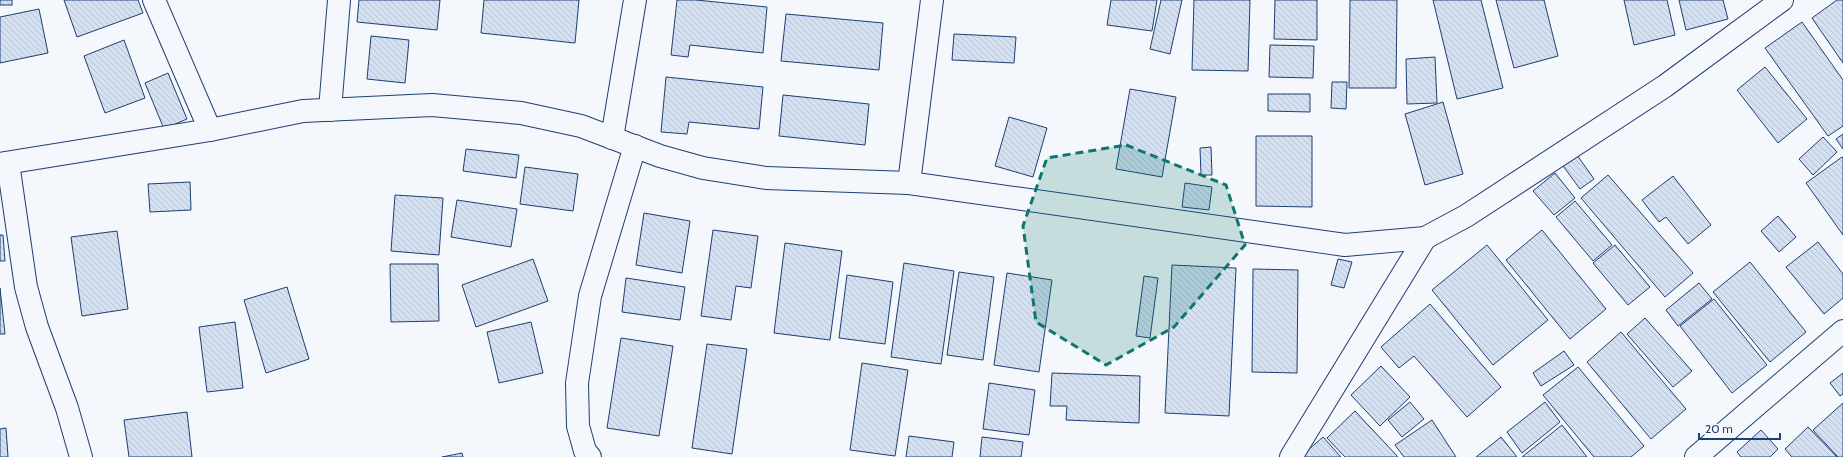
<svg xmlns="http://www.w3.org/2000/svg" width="1843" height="457" font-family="Cabin,sans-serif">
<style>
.building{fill:url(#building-back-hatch);stroke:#1d3f73}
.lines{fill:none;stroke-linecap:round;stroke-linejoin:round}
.minor-casing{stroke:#1d3f73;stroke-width:24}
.minor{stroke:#f4f7fb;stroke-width:22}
.marked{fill:#0f766e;fill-opacity:0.2;stroke:#0f766e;stroke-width:3;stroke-dasharray:8 5;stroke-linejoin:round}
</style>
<defs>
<pattern id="building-back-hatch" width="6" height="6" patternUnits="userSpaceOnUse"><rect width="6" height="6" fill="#d5e0f0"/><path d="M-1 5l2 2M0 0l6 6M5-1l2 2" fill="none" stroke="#b6c1d1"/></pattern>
</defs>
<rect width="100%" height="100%" fill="#f4f7fb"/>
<g class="building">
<rect x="0" y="0" width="12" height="5"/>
<path d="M64 0H138L143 13 77 37Z"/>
<path d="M359 0H440L437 30 357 22Z"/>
<path d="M484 0H579L575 43 481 33Z"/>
<path d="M677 0H696L767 7 763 53 690 45 688 57 671 55Z"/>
<path d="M1111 0H1157L1152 31 1107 25Z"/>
<path d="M1161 0H1182L1170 54 1150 49Z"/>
<path d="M1194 0H1250L1248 71 1192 70Z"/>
<path d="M1275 0H1317V40L1274 39Z"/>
<path d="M1350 0H1397L1396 88H1349Z"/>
<path d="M1433 0H1481L1503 88 1457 99Z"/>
<path d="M1496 0H1544L1558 56 1514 68Z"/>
<path d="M1624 0H1667L1675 35 1634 45Z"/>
<path d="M1679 0H1723L1728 19 1686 30Z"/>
<path d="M1837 0H1843V63L1812 18Z"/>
<path d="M39 9 48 53 0 63V17Z"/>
<path d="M786 14 883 23 879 70 781 61Z"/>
<path d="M1802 22 1843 80V126L1828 136 1765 48Z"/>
<path d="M954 34 1016 37 1014 63 952 60Z"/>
<path d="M371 36 409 40 405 83 367 79Z"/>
<path d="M124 40 145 98 105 113 84 56Z"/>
<path d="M1270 45 1314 46 1313 78 1269 77Z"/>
<path d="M1435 57 1437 103 1407 104 1406 59Z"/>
<path d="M1765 67 1807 119 1778 143 1737 90Z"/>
<path d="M168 73 187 119 164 129 145 83Z"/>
<path d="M666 77 763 87 759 129 689 122 687 134 661 132Z"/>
<path d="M1332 82H1347L1346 109 1331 108Z"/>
<path d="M1130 89 1176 97 1162 177 1116 169Z"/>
<path d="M1268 94H1310V112L1268 111Z"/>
<path d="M783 95 869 104 865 145 779 136Z"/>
<path d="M1443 102 1463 174 1425 185 1405 114Z"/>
<path d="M1009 117 1047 128 1033 177 995 166Z"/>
<path d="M1843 134V149L1836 139Z"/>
<path d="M1256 136H1312V207L1256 206Z"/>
<path d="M1823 137 1837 152 1813 175 1799 159Z"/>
<path d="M1211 147 1212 175H1201L1200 148Z"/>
<path d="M1572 148 1594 179 1580 189 1558 159Z"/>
<path d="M466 149 519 155 516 178 463 171Z"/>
<path d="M1842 157 1843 158V235L1806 183Z"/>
<path d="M525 167 578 174 573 211 520 204Z"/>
<path d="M1555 173 1575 198 1554 215 1533 191Z"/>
<path d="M1608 175 1693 273 1665 297 1581 198Z"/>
<path d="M1673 176 1711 225 1688 244 1666 217 1659 222 1642 200Z"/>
<path d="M190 182 191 210 150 212 148 184Z"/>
<path d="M1185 183 1212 187 1209 210 1182 207Z"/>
<path d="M395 195 443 198 439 255 391 251Z"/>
<path d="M457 200 517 209 511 247 451 237Z"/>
<path d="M1575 201 1612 245 1593 261 1556 217Z"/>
<path d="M644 213 690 221 682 273 636 265Z"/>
<path d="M1778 216 1796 237 1779 252 1761 231Z"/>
<path d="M713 230 758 236 751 288 736 286 731 320 701 316Z"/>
<path d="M1542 230 1606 309 1570 339 1506 260Z"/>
<path d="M117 231 128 309 82 316 71 237Z"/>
<path d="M0 235H3L5 261H0Z"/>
<path d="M1818 242 1843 274V298L1824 314 1786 267Z"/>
<path d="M785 243 842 251 830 340 774 333Z"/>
<path d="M1487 245 1548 320 1493 365 1432 290Z"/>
<path d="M1615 245 1650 287 1628 305 1593 263Z"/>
<path d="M533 259 548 301 476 327 462 285Z"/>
<path d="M1338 259 1352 262 1344 288 1331 285Z"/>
<path d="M1750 262 1806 332 1770 362 1713 292Z"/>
<path d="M904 263 954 271 941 364 891 357Z"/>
<path d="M390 264H438L439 321 391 322Z"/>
<path d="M1172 265 1236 268 1229 416 1165 413Z"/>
<path d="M1253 269 1298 270 1297 373 1252 372Z"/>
<path d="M959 272 994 277 983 360 947 355Z"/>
<path d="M1007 273 1052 280 1039 372 994 365Z"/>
<path d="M847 275 893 282 885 344 839 338Z"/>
<path d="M1144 276 1158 278 1150 338 1136 336Z"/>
<path d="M626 278 685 287 680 320 622 312Z"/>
<path d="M1699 283 1712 299 1678 326 1666 310Z"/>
<path d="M287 287 309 359 266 373 244 300Z"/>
<path d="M0 288 5 334H0Z"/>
<path d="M1714 299 1767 365 1732 393 1680 326Z"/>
<path d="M1430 304 1501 387 1467 417 1414 356 1399 368 1381 347Z"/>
<path d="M1645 318 1692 371 1673 387 1627 334Z"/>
<path d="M235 322 243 388 207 392 199 327Z"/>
<path d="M531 322 543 373 499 383 487 332Z"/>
<path d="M1621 332 1686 409 1651 439 1587 362Z"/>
<path d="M621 338 673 346 659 436 607 428Z"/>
<path d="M707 344 747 349 732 454 692 448Z"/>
<path d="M1564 351 1574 365 1541 386 1533 373Z"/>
<path d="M862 363 908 370 895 456 850 450Z"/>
<path d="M1381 366 1410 397 1380 426 1351 395Z"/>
<path d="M1578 367 1644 446 1631 457H1594L1543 395Z"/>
<path d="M1052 373 1140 376 1139 423 1066 420 1067 406H1050Z"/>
<path d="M1843 373V394L1840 396 1830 383Z"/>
<path d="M989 383 1035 390 1029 435 983 429Z"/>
<path d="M1410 402 1424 419 1402 437 1388 420Z"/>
<path d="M1545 402 1560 422 1522 453 1507 432Z"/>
<path d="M1843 403V457H1838L1813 430Z"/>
<path d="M1355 411 1398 457H1345L1327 438Z"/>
<path d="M187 412 192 457H129L124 420Z"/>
<path d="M1432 420 1456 457H1404L1395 445Z"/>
<path d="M1562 425 1587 457H1522Z"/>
<path d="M1808 427 1837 457H1792L1785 449Z"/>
<path d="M6 428 8 457H0V429Z"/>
<path d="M1761 430 1778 449 1770 457H1741L1737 452Z"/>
<path d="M909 436 954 442 952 457H906Z"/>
<path d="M982 437 1023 442 1021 457H980Z"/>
<path d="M1323 437 1341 457H1300Z"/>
<path d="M1501 437 1517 457H1476Z"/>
<path d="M462 453 463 457H442Z"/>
</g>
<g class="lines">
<defs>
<g id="minor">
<path d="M154 0 210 130"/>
<path d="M330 110 339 0"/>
<path d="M612 138 635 0"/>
<path d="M8 163 26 287 37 327 67 408 81 457"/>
<path d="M0 164 210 130 303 111 432 105 521 113 581 126 660 156 703 168 766 178 909 183 1345 245 1425 238 1466 216 1665 86 1782 0"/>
<path d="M909 183 932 0"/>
<path d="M590 457 585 451 578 426 577 383 590 296 635 146"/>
<path d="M1291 457 1425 238"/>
<path d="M1696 457 1843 331"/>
</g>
</defs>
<use href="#minor" class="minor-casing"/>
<use href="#minor" class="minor"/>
</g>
<path class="marked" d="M1126 145 1226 185 1245 245 1174 327 1106 365 1036 322 1023 226 1047 158Z"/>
<path d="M1699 433v6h81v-6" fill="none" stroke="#1d3f73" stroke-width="2"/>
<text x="1705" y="433" font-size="12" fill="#1d3f73" stroke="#f4f7fb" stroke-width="3" paint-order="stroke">20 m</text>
</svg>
